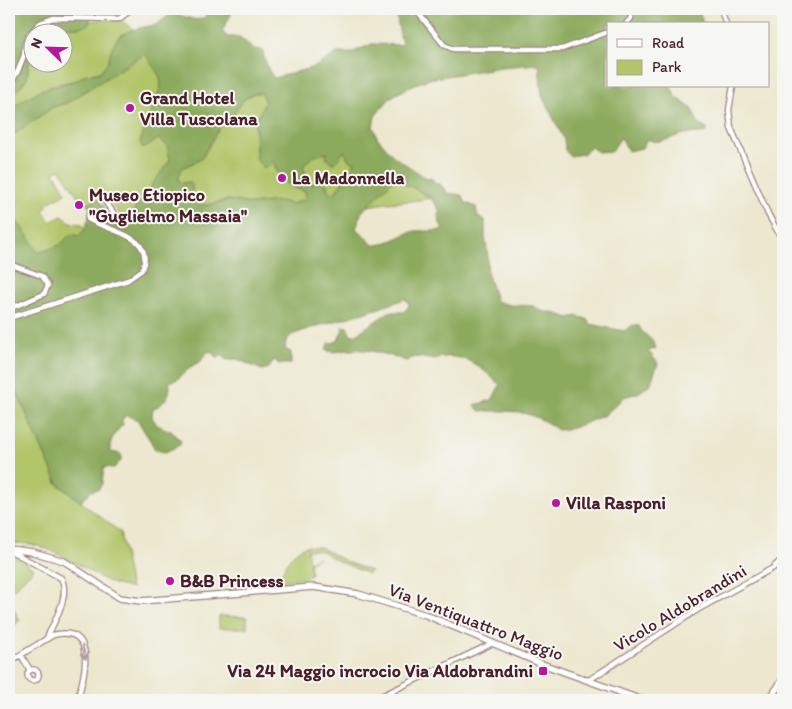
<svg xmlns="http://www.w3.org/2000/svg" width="792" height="709" font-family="Itim,sans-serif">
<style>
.green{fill:#b1c569;stroke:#7e724a}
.forest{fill:#8caa5d;stroke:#6b6444;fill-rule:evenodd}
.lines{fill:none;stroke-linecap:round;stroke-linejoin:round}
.minor-casing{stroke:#9b837c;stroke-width:7}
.major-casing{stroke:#9b837c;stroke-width:8}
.minor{stroke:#fff;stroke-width:4.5}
.major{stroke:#fff;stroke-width:5.5}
.oneway{stroke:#ae9aa0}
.poi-dot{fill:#b5179e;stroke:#f6f6f2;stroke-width:2}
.labels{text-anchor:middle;stroke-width:4;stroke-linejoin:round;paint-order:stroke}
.poi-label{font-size:18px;font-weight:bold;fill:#4a1f2b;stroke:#f6f6f2;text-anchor:start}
.street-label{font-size:18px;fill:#4a1f2b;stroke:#f6f6f2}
</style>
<rect width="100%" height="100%" fill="#f6f6f2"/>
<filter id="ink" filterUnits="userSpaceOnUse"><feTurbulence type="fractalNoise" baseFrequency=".02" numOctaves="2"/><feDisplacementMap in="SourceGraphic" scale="10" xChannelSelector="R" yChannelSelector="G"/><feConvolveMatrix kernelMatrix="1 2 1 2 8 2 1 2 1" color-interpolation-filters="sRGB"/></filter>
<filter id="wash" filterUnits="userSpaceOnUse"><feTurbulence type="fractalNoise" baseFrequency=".0096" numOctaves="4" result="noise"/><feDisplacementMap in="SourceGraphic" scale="20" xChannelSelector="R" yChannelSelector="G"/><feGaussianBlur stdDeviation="1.12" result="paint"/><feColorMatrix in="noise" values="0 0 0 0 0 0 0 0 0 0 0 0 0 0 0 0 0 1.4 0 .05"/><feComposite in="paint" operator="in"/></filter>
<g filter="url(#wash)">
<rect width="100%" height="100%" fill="#ece7ce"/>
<g class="green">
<path d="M99 20 122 21 133 29 118 37 108 63 98 73 86 74 77 80 53 85 34 94 9 109V101L27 78 32 45V62H62V32H41C55 23 73 29 89 24V21Z"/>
<path d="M180 33 209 106 125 223 108 198 83 204 60 169 54 172 66 193 46 204 47 207 43 210 50 222 62 216 72 223 82 224 112 273 9 254V138L53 107 67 103 119 69Z"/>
<path d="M255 93H263L265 106 255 123 256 159 274 160 275 168 290 187 306 191V199L292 204 279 201 251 204 228 200 208 205H201L190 197V183H181L178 178 182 168 201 159 221 125 230 119 244 99Z"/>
<path d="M344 151 349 160 356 162 335 194 328 191 327 184 324 185 319 180 314 184 310 183 303 167C310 150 330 155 344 151Z"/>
<path d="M397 171 406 177 412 187 430 198C408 203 386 201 365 207L392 181Z"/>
<path d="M9 375 58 484 120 532 131 589C123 586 113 585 105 580 79 567 40 536 9 545Z"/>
<path d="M307 546 320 547 349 563 371 571 368 574C358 569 346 565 336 560 325 553 320 548 307 550L309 562 319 557 309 563 311 574 304 579 286 580 282 586H279C280 571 291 550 307 546Z"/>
<path d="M9 553 34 569 9 594Z"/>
<path d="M9 601 20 620 9 630Z"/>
<path d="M219 616 247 617V628H219Z"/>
</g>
<g class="forest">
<path d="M9 9H117L119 14 115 16 91 15 89 24C78 30 68 26 56 27 47 28 42 32 32 32L27 78 9 101Z"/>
<path d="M206 9H234L222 31 227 37H240L253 49 262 50 269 71 274 78 315 67 337 53H351L372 44 402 45C400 33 396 21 397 9H699L703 24H608V86H671L675 96 692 109 698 123 708 130 706 132C699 134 692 133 685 134 672 136 660 146 647 139L642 148 628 151 621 137 612 151 598 152 591 147 583 154 570 156 565 150 564 139 542 96 539 64 501 67 429 79 415 84 391 97 375 116 373 126 377 137 393 156 425 177 432 179 436 184H440L448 193 462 195 466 203 476 207 478 217 485 220V237L488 256 487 272 496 301 509 305 533 306 544 312H552L569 318 577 316 587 319 590 324 624 331 633 325 639 326C642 335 654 338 656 348L648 351 658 363 650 385 638 393 624 397 605 415 573 428 558 430C529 409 513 411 479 411L475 405 492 400 500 385C485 371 468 354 444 357 440 357 436 360 432 359 422 359 416 354 407 361 387 355 371 348 349 350 341 350 334 354 326 350L328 344 338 341 344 326 347 327 350 334 355 335 389 312H404L409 306 408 301 404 299C369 314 331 320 294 334 290 335 286 341 285 345L286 350 291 352V364H279L274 360 269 368 262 370 237 359 226 360 223 355 218 358 211 352H207L200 362C186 366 183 380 169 382 173 393 163 406 153 408L152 417 157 425 171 431 181 441 180 445 165 452 155 450C150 438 143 431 138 420L126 415 122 420 123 425C116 431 107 443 111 452L121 454V461L114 468 104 467 102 484 99 489 91 491 81 502 58 484 9 375V214C24 228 28 235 38 253L60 245 71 234 79 236 85 229 91 211 87 203 99 200 113 220 117 221 120 216 125 222 170 160 167 145 158 139 147 147H142L140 142 161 86 160 77 145 54 66 103 53 107 9 138V109L40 90 77 80 86 74 98 73C106 67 108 63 110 54 116 30 137 28 156 25L172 13 196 20 206 17ZM255 93H262L265 102 255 123 256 159 263 167H268L274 161C276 175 291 189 305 191L306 199 292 204 279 201 251 204 228 200 208 205H201L190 197 193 187 190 182 181 183 178 179 182 168 201 159 221 125 230 119 244 99ZM344 151 349 160 355 163 334 194 329 191 324 182 319 180 314 184 310 183 303 167C307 158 318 154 327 153L326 158 334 164ZM398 171 406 177V186C418 186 437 201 440 213L438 219 443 229C432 234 419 228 408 233 402 236 379 247 373 245L362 233 356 229 361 213 392 181Z"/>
</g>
</g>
<g filter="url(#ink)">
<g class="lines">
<defs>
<g id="minor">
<path d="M415 9 444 45 453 49H562L608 32"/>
<path d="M721 9 726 24"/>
<path d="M626 24 631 18 632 9"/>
<path d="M9 86 18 71 24 55 25 44 30 33 40 23 53 18 119 19 132 9"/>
<path d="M733 86 729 110 731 128 768 214 783 241"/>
<path d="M9 264 42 276 48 285 44 294 9 309"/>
<path d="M9 318 128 280 142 270C156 235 110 232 88 219L89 214 92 213 112 221 116 219V216L103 199"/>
<path d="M9 550 61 578C71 595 54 621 47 638"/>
<path d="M21 655 30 670"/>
<path d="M9 662 53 635C98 624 85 676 77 700"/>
<circle cx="33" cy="675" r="5.5"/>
<path d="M589 680 697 610 773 568 783 558"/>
<path d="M373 700 493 643"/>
</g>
<g id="major">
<path d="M9 549 33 552 64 561 120 598 141 601 314 587 358 594 426 615 542 664 642 700"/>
<path d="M769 700 783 679"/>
</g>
</defs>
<use href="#minor" class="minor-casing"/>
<use href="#major" class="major-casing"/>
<use href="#minor" class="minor"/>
<use href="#major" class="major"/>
</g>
<defs><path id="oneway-shaft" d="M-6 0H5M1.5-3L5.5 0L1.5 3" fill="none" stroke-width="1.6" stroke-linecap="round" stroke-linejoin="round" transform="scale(1.25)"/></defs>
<use class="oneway" href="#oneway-shaft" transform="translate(84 652) rotate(78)"/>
</g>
<g class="poi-dot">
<circle cx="130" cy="108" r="5"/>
<circle cx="282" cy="178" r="5"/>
<circle cx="79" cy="205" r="5"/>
<circle cx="556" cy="503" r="5"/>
<circle cx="170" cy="581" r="5"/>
<rect x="538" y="666" width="10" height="10" rx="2.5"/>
</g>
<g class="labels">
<g class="poi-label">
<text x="140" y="104">Grand Hotel<tspan x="140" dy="21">Villa Tuscolana</tspan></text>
<text x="292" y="184">La Madonnella</text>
<text x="89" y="201">Museo Etiopico<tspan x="89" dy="21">"Guglielmo Massaia"</tspan></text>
<text x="566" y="509">Villa Rasponi</text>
<text x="180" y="587">B&amp;B Princess</text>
<text x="533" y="677" text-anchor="end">Via 24 Maggio incrocio Via Aldobrandini</text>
</g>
<g class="street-label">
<text transform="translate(680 608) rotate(-31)" y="6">Vicolo Aldobrandini</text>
<text transform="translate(476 622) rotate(21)" y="6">Via Ventiquattro Maggio</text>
</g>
</g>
<rect width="792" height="709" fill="none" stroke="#f6f6f2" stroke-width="30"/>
<rect x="607" y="22" width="162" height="65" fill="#f6f6f2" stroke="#b1a0a2"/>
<rect x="617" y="39" width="25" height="8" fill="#ffffff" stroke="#b1a0a2"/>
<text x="652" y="48" font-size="15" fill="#4a1f2b">Road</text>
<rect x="617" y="60" width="25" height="15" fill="#b1c569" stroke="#b1a0a2"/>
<text x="652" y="72" font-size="15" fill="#4a1f2b">Park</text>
<g transform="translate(48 48) rotate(293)"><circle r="24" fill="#f6f6f2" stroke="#b1a0a2"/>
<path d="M0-4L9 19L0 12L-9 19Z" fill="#b5179e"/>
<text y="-8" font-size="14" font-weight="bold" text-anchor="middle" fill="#4a1f2b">N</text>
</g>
</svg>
